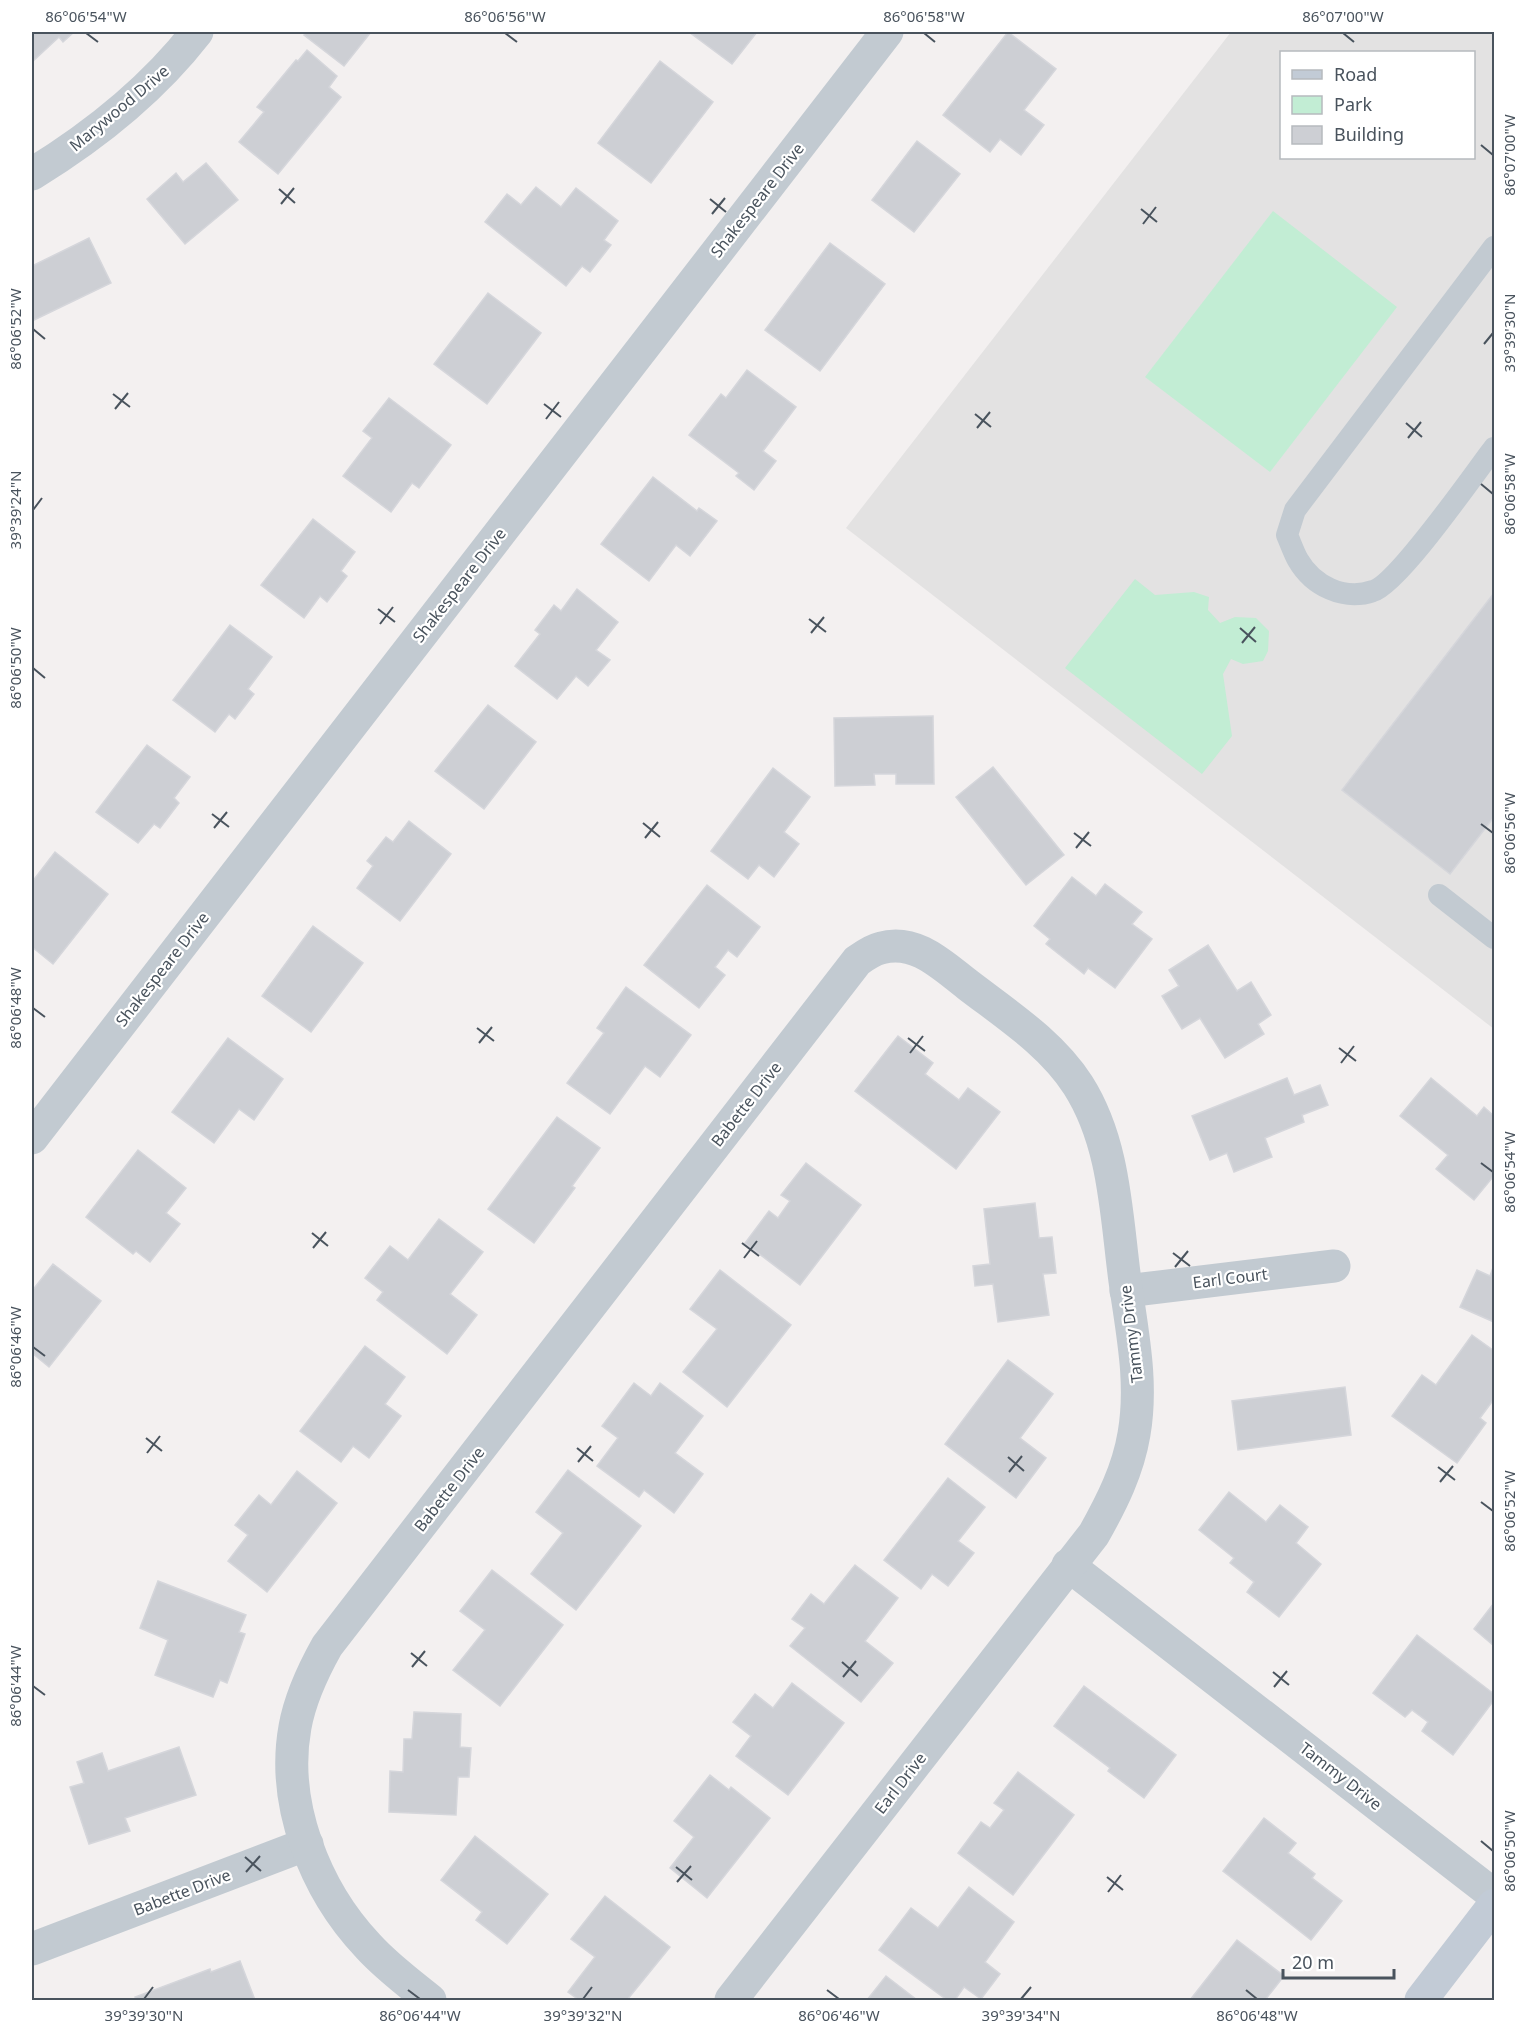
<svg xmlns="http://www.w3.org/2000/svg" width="1526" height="2032" font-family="'Noto Sans',sans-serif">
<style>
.education{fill:#e3e2e2;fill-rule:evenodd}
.green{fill:#c2edd4}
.building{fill:#cdcfd4;stroke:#d5d6db;stroke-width:1.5}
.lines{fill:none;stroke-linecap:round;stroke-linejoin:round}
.lane{stroke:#c2cad1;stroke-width:22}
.street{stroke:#c2cad1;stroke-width:33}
.secondary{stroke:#c2cbd6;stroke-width:33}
.ticks{fill:none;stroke:#49535d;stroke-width:2}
.labels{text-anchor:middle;stroke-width:4.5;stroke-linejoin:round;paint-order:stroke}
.street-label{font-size:16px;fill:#49535d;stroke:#fff}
.neatline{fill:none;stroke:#49535d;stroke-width:2}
.ticks-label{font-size:15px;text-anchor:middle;fill:#49535d}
</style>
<rect width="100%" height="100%" fill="#f3f0f0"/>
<path class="education" d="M1231 32H1494V1029L846 528ZM1282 52H1474V158H1282Z"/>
<g class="green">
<path d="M1273 211 1397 307 1270 472 1145 377Z"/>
<path d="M1135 579 1155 595 1194 592 1209 597 1208 610 1220 623 1235 617 1256 618 1269 631 1268 651 1263 661 1243 664 1231 659 1223 674 1232 736 1202 774 1065 668Z"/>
</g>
<g class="building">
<path d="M32 32H74L63 42 59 37 33 61Z"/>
<path d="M306 32H371L344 66 304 35Z"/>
<path d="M689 32H757L732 64Z"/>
<path d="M1008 32 1056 69 1024 110 1044 125 1021 155 1000 139 990 152 943 115Z"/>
<path d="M307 50 337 76 329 87 341 97 278 174 239 142 264 112 257 107 296 60 298 61Z"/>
<path d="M660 61 713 102 651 183 598 143Z"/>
<path d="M917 141 960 174 914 232 872 200Z"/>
<path d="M206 163 238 200 185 244 147 199 176 173 183 182Z"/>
<path d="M536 187 561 207 576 188 618 221 604 240 611 245 590 272 582 266 566 286 485 222 507 194 521 205Z"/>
<path d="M89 238 111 283 32 321V266Z"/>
<path d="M830 243 885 284 820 371 765 330Z"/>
<path d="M488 293 541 333 487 404 434 364Z"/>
<path d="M747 370 796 407 763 451 776 461 754 490 736 476 739 473 689 435 721 394 726 398Z"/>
<path d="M389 398 451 445 419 488 412 483 391 512 343 476 372 438 363 431Z"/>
<path d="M653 477 697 511 699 508 717 521 690 556 676 545 649 581 601 544Z"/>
<path d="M313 519 355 552 341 571 347 576 327 602 320 596 304 618 261 585Z"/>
<path d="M577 589 618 622 596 650 610 660 588 686 576 676 557 699 515 666 540 634 535 630 554 605 561 611Z"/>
<path d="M1494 593V817L1450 874 1342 790Z"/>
<path d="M230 625 272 657 248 689 254 694 235 719 229 714 215 732 173 700Z"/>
<path d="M488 705 536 742 484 809 435 771Z"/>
<path d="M933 716 934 784H896V774H874L875 785 835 786 834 718Z"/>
<path d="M147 745 190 777 174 798 179 803 160 828 154 824 138 843 96 812Z"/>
<path d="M993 767 1064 855 1026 885 956 797Z"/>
<path d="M773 768 810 797 784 832 799 844 774 877 759 865 748 879 711 851Z"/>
<path d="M409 821 451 854 400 921 357 888 373 866 367 861 386 837 393 842Z"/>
<path d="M55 852 108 894 53 964 32 947V882Z"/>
<path d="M1072 877 1096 896 1105 884 1142 912 1132 924 1152 939 1115 988 1088 968 1084 974 1046 944 1050 939 1034 926Z"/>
<path d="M707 885 760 927 737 957 728 950 715 967 725 975 699 1008 644 965Z"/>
<path d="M313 926 363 963 311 1032 262 996Z"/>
<path d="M1208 945 1237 991 1251 982 1271 1015 1258 1024 1264 1034 1225 1058 1200 1018 1182 1029 1162 996 1179 986 1169 970Z"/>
<path d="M626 987 691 1035 660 1077 645 1066 610 1114 567 1083 604 1033 597 1028Z"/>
<path d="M898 1036 933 1063 925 1074 959 1100 968 1088 1000 1112 956 1169 855 1091Z"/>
<path d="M228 1038 283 1079 254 1120 239 1109 214 1143 172 1112Z"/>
<path d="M1287 1078 1294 1095 1320 1085 1328 1105 1302 1115 1304 1122 1265 1138 1272 1157 1234 1172 1227 1153 1210 1160 1192 1116Z"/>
<path d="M1431 1078 1477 1116 1484 1107 1494 1116V1180L1492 1178 1474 1200 1436 1169 1448 1155 1400 1116Z"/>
<path d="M557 1117 600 1148 572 1186 575 1188 534 1243 488 1209Z"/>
<path d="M138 1150 186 1188 166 1213 180 1224 150 1262 136 1251 133 1254 86 1217Z"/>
<path d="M806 1163 861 1205 800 1285 745 1243 769 1211 778 1218 790 1201 781 1195Z"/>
<path d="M1035 1203 1039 1238 1052 1237 1056 1273 1043 1274 1049 1315 998 1322 993 1284 975 1286 973 1266 990 1264 984 1209Z"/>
<path d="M439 1219 483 1252 450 1294 477 1315 447 1354 377 1300 383 1292 365 1278 390 1246 408 1260Z"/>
<path d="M53 1264 101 1301 49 1367 32 1353V1291Z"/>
<path d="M1494 1265V1322L1460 1307 1477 1270 1490 1276Z"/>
<path d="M720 1270 791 1325 727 1407 683 1372 717 1329 690 1309Z"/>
<path d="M1472 1335 1494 1351V1399L1480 1418 1486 1423 1457 1463 1392 1416 1422 1375 1436 1385Z"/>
<path d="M365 1346 405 1377 385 1404 401 1416 369 1458 353 1446 341 1462 300 1431Z"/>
<path d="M1008 1360 1053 1394 1020 1438 1046 1458 1016 1498 945 1444Z"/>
<path d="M634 1383 651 1396 660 1383 703 1416 675 1453 703 1474 674 1513 644 1490 639 1497 597 1466 618 1438 602 1426Z"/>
<path d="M1345 1387 1351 1435 1238 1450 1232 1401Z"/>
<path d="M568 1470 641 1526 576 1610 531 1574 563 1533 536 1512Z"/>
<path d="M297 1471 337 1503 267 1592 228 1561 248 1535 235 1525 259 1495 271 1505Z"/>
<path d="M948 1478 985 1507 958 1541 974 1553 948 1586 932 1574 921 1589 884 1560Z"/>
<path d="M1229 1492 1266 1522 1280 1505 1308 1527 1296 1543 1321 1564 1279 1617 1247 1592 1254 1582 1230 1563 1234 1558 1199 1530Z"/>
<path d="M855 1565 898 1598 865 1641 893 1663 861 1702 790 1646 805 1628 792 1619 811 1594 824 1604Z"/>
<path d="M492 1570 563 1625 500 1706 453 1670 485 1630 460 1611Z"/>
<path d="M158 1581 246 1615 239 1632 245 1634 227 1683 220 1680 213 1697 155 1675 168 1640 140 1628Z"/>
<path d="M1494 1603V1646L1474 1629Z"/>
<path d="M1417 1635 1494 1694V1700L1453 1755 1422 1731 1428 1722 1412 1710 1405 1717 1373 1693Z"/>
<path d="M792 1683 844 1723 788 1795 736 1756 751 1736 733 1722 755 1694 773 1708Z"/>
<path d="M1084 1686 1176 1755 1144 1798 1108 1771 1110 1768 1054 1726Z"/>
<path d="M414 1712 461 1714 460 1747 471 1748 469 1777H458L456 1815 389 1812 390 1771 403 1772 404 1739H412Z"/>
<path d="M179 1747 196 1795 125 1818 130 1831 89 1844 70 1787 84 1783 77 1762 102 1753 108 1771Z"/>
<path d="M1018 1772 1074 1815 1013 1895 958 1853 981 1822 990 1828 1004 1810 994 1803Z"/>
<path d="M710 1775 729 1790 731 1787 770 1818 707 1898 670 1868 694 1837 674 1821Z"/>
<path d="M1264 1818 1296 1843 1288 1853 1315 1874 1312 1878 1342 1901 1311 1940 1223 1871Z"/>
<path d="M475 1836 548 1894 507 1944 476 1920 482 1912 441 1880Z"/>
<path d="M969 1887 1014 1922 985 1962 1000 1974 981 1999 964 1987 955 2000H947L879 1950 911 1908 938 1928Z"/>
<path d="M605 1896 670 1947 627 2000H579L568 1992 595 1957 571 1939Z"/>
<path d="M1237 1940 1284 1976 1265 2000H1190Z"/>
<path d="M240 1961 255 2000H137L135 1997 210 1969 211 1972Z"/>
<path d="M886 1976 917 2000H867Z"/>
</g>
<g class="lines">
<g class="lane">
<path d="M1494 247 1295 510 1287 535C1291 544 1294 553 1298 560 1313 586 1344 601 1373 591 1398 584 1474 474 1494 448"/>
<path d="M1439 895 1494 938"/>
</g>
<g class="street">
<path d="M32 174C94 136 152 90 197 32"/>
<path d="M32 1138 887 32"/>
<path d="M1126 1291 1334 1266"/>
<path d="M1068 1565 1494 1895"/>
<path d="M32 1949 307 1844"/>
<path d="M430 2000C409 1983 387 1967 368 1946 315 1890 281 1804 295 1727 300 1699 313 1671 327 1646L857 961C864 956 872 950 881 948 916 938 943 966 968 985 1007 1015 1051 1043 1078 1085 1115 1143 1116 1214 1125 1281 1132 1332 1143 1382 1134 1434 1128 1470 1112 1502 1094 1534L731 2000"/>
</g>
<path class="secondary" d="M1421 2000 1494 1905"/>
</g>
<path class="ticks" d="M86 33 98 42M505 33 517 42M924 33 935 42M1343 33 1354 42M1481 145 1493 155M279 189 295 203M710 199 726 212M281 204 294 188M1141 209 1157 222M712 214 725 198M1143 224 1156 207M33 329 45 339M1484 344 1493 333M113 394 130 407M544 404 561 417M115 409 128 393M975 414 991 427M546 419 559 402M1406 423 1422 437M977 428 990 412M1408 438 1421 422M1481 484 1493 494M33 510 42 498M378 609 395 622M809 619 826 632M380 624 393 607M1240 628 1256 642M811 633 824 617M1242 643 1255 627M33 668 45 678M212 814 229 827M643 823 660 837M1481 824 1493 833M214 828 227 812M1074 833 1091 846M645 838 658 822M1076 848 1089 832M33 1008 45 1017M477 1028 494 1041M908 1038 925 1051M479 1043 492 1027M1339 1048 1356 1061M910 1053 923 1036M1341 1063 1354 1046M1481 1163 1493 1172M312 1233 328 1246M742 1243 759 1256M313 1248 326 1232M1173 1253 1190 1266M744 1258 757 1241M1175 1267 1188 1251M33 1347 45 1356M146 1438 162 1451M577 1448 593 1461M147 1453 160 1436M1008 1457 1024 1471M578 1462 591 1446M1438 1467 1455 1480M1009 1472 1022 1456M1440 1482 1453 1466M1481 1502 1493 1511M411 1653 427 1666M842 1662 858 1676M412 1667 425 1651M1273 1672 1289 1685M843 1677 856 1661M33 1686 45 1695M1274 1687 1287 1671M1481 1841 1493 1851M245 1857 261 1871M676 1867 692 1880M246 1872 260 1856M1107 1877 1123 1890M677 1882 691 1866M1108 1892 1121 1875M408 1990 420 1999M827 1990 839 1999M1246 1990 1257 1999M144 1999 153 1987M583 1999 592 1987M1021 1999 1031 1987"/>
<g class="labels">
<g class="street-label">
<text transform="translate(119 108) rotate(-40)" y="6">Marywood Drive</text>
<text transform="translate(757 200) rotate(-52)" y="6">Shakespeare Drive</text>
<text transform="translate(459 585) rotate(-52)" y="6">Shakespeare Drive</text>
<text transform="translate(162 969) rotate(-52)" y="6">Shakespeare Drive</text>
<text transform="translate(746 1104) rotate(-52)" y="6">Babette Drive</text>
<text transform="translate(1230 1278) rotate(-7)" y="6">Earl Court</text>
<text transform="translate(1131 1334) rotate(-97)" y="6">Tammy Drive</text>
<text transform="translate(449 1489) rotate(-52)" y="6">Babette Drive</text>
<text transform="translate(1341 1776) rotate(38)" y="6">Tammy Drive</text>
<text transform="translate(900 1783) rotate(-52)" y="6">Earl Drive</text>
<text transform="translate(182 1892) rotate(-21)" y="6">Babette Drive</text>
</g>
</g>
<rect width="1526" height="2032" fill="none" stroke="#ffffff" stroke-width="66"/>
<rect x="1280" y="51" width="195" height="108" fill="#ffffff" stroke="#b6babe" stroke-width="1.5"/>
<rect x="1292" y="70" width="30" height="9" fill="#c2cbd6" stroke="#b6babe" stroke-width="1.5"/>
<text x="1334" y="81" font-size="18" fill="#49535d">Road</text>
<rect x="1292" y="96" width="30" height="18" fill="#c2edd4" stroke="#b6babe" stroke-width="1.5"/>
<text x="1334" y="111" font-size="18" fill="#49535d">Park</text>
<rect x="1292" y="126" width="30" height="18" fill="#cdcfd4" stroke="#b6babe" stroke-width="1.5"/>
<text x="1334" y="141" font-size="18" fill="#49535d">Building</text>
<path d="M1283 1969v9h111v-9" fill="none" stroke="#49535d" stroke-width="3"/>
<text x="1292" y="1969" font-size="18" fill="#49535d" stroke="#ffffff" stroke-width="4.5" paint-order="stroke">20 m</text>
<rect x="33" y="33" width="1460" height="1966" class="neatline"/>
<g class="ticks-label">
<text x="86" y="22">86°06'54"W</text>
<text x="505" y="22">86°06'56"W</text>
<text x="924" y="22">86°06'58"W</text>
<text x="1343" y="22">86°07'00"W</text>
<text transform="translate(1510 155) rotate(-90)" y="5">86°07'00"W</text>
<text transform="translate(16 329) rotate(-90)" y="5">86°06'52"W</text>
<text transform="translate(1510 333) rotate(-90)" y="5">39°39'30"N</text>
<text transform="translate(1510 494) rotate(-90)" y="5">86°06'58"W</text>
<text transform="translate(16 510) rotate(-90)" y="5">39°39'24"N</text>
<text transform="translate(16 668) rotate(-90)" y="5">86°06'50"W</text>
<text transform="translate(1510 833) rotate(-90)" y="5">86°06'56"W</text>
<text transform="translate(16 1008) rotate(-90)" y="5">86°06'48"W</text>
<text transform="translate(1510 1172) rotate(-90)" y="5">86°06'54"W</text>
<text transform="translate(16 1347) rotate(-90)" y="5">86°06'46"W</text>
<text transform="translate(1510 1511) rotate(-90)" y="5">86°06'52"W</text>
<text transform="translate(16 1686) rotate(-90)" y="5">86°06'44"W</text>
<text transform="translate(1510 1851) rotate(-90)" y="5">86°06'50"W</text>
<text x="144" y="2021">39°39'30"N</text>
<text x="420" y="2021">86°06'44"W</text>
<text x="583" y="2021">39°39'32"N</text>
<text x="839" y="2021">86°06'46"W</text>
<text x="1021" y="2021">39°39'34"N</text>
<text x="1257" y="2021">86°06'48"W</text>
</g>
</svg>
